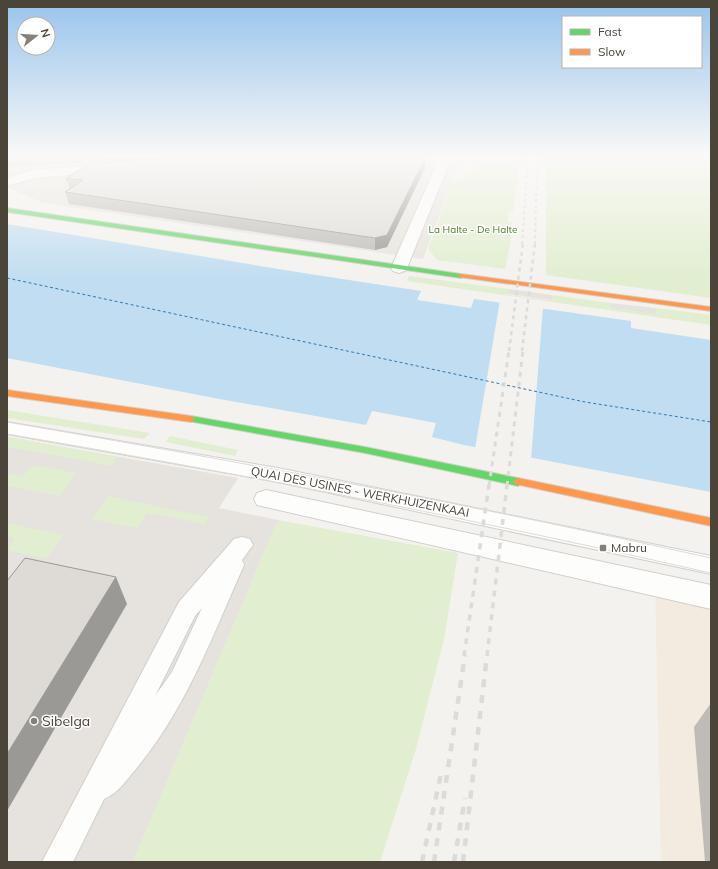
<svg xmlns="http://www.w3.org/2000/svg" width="718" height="869" font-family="Mulish,sans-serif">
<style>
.residential{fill:#e7e4dc}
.commercial{fill:#f3ebdf}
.industrial{fill:#e6e2de}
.green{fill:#e1eecf}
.parking{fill:#e6e3df}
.water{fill:#c0ddf1}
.pier{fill:#f4f2ee}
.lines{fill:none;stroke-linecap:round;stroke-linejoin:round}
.ferry{stroke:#2e7ab2;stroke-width:1;stroke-dasharray:3 2.5;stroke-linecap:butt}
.lane-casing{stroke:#d2d0cb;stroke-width:2}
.street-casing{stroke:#d2d0cb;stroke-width:2}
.fast-casing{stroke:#d3cfc5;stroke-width:2}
.slow-casing{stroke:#d3cfc5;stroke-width:2}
.lane{fill:#fdfdfc;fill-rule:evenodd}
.street{fill:#fdfdfc;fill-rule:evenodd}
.fast{fill:#63d668;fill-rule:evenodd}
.slow{fill:#ff974d;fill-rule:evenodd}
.tram{stroke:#dbdbda;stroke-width:1}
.rail-far4{stroke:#dbdbda;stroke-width:2;stroke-dasharray:3 3;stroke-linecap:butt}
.rail-far3{stroke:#dbdbda;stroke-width:2.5;stroke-dasharray:4 4;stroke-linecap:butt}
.rail-far2{stroke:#dbdbda;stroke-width:3;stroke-dasharray:5 5;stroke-linecap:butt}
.rail-far1{stroke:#dbdbda;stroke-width:3.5;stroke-dasharray:6 6;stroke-linecap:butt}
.rail{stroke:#dbdbda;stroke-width:4.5;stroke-dasharray:8 8;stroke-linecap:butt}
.wall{fill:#bfbcb8}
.shaded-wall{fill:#9b9996}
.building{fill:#dedbd6;stroke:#9b9996}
.poi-dot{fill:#868178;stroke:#fff;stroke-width:1.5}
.labels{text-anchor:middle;stroke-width:3;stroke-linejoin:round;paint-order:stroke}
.far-park-label{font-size:10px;fill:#4a7f2a;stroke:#fff}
.street-label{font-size:12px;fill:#4b4439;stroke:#fff}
.poi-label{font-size:12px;fill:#4b4439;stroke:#fff;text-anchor:start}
.near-poi-label{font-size:14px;fill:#4b4439;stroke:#fff;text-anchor:start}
</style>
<rect width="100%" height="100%" fill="#f4f2ee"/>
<g class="residential">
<path d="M7 158H461L423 259 43 203 7 187Z"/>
<path d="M545 158H711V164H555L546 168Z"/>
</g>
<path class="commercial" d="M655 584 711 599V862H661Z"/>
<path class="industrial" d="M7 437 238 478 219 508 278 520 133 862H7Z"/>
<g class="green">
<path d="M555 164H711V298L546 275V168L548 165Z"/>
<path d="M476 166H519L513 212 509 211 508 222H512L511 241 505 269 437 260 428 249 454 179H461L464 174 472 172 473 167Z"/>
<path d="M409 276 509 289V295L551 300 552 295 610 303 611 308 656 313V308L711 315V325L407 281Z"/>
<path d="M7 410 150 433 144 439 7 418Z"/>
<path d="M170 436 238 450 235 456 166 442Z"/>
<path d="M7 437 16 438 117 457 112 466 9 447 7 448Z"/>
<path d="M32 465 77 473 60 496 7 486V473L23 476Z"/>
<path d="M108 496 209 517 205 524 147 513 137 528 91 519Z"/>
<path d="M278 520 458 553 444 639 416 749 380 862H133Z"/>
<path d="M7 523 64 535 46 559 7 550 15 538 7 536Z"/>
</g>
<g class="parking">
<path d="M509 289 552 295V300L508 294Z"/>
<path d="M610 303 656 308V314L611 308Z"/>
<path d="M107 651 140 659 59 817 124 835 112 862H7V829Z"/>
</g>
<path class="water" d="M7 224 303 273 421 291 417 300 471 308 474 299 631 321V328L711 340V492L464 445 432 437 436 423 372 411 366 425 214 398 7 358Z"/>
<path class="pier" d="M500 300 543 307 531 460 475 449Z"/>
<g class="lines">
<path class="ferry" d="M7 278 585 402 711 422"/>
<defs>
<g id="lane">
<path d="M7 422 278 468 711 556V574L278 482 7 434Z"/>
<path d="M242 537 250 539 253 545 242 560 244 565C212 637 186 709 135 770 125 782 118 793 104 799L73 862H42L179 602 234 539ZM202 608 172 672 155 696 195 616Z"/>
</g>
<g id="street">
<path d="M392 158H464L458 162H446L448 166 407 268 405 271 399 273 393 271 391 268 436 166 434 162 397 163 393 162Z"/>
<path d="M109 164 115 168 113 171 34 178 7 186V178L33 170Z"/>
<path d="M266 490 711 585V609L257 505 254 499 257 493Z"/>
</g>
<g id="fast">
<path d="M7 208 461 274 464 276 461 278 7 212Z"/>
<path d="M191 416 365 447 518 478 521 480 523 482 521 484 518 486 365 453 188 421 187 419 188 417Z"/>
</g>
<g id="slow">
<path d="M461 274 711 307V311L459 277 458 276Z"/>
<path d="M7 390 191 416 195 419 191 422 7 396Z"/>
<path d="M518 478 711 518V526L515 484 513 482 515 480Z"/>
</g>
</defs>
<use href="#lane" class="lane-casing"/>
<use href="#street" class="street-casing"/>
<use href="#fast" class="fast-casing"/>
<use href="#slow" class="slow-casing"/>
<use href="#lane" class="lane"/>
<use href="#street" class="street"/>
<use href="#fast" class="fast"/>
<use href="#slow" class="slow"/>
<g class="tram">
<path d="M7 422C243 462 478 506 711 558"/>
<path d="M7 434C243 474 478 520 711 573"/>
</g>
<g class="rail-far4">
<path d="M522 244 528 158"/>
<path d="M535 244 537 158"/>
</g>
<g class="rail-far3">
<path d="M509 351 523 243"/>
<path d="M522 351 535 243"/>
</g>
<g class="rail-far2">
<path d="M489 486 509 350"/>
<path d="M507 486 523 350"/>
</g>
<g class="rail-far1">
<path d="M464 656 489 485"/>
<path d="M487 656 507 485"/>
</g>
<g class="rail">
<path d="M422 862 441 774"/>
<path d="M434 862 465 655"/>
<path d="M454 862 465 798"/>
<path d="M463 862 487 655"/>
</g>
</g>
<g class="wall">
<path d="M7 158H167L110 163 109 161 7 167Z"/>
<path d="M425 168 387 247 375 250 69 204 65 192 70 189 66 179Z"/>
<path d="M711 703V862H705L694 727Z"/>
</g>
<g class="shaded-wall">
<path d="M109 158H167L110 163Z"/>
<path d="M425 158V168L387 247 375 250V238Z"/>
<path d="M116 577 127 604 7 811V754Z"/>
</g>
<g class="building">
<path d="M168 158H425L387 235 375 238 65 192 83 180 66 179 88 164Z"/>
<path d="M25 558 116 577 7 754V581Z"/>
</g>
<linearGradient id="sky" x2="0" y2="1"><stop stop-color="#98c4ec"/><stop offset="0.56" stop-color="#faf9f7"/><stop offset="1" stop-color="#faf9f7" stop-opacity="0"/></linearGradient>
<rect width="718" height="280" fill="url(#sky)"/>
<g class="poi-dot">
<rect x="599" y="544" width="8" height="8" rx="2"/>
<circle cx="34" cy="721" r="4"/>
</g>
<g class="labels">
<g class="far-park-label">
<text x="473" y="233">La Halte - De Halte</text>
</g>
<g class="street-label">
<text transform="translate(360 492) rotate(11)" y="4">QUAI DES USINES - WERKHUIZENKAAI</text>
</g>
<g class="poi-label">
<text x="611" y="552">Mabru</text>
</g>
<g class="near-poi-label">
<text x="42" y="726">Sibelga</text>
</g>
</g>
<rect width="718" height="869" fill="none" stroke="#4b4439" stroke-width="16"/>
<rect x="562" y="16" width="140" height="52" fill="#ffffff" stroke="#b7b4b0"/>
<rect x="570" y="29" width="20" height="6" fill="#63d668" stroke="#b7b4b0"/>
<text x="598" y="36" font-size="12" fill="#4b4439">Fast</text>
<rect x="570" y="49" width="20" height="6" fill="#ff974d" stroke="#b7b4b0"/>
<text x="598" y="56" font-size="12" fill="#4b4439">Slow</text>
<g transform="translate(36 36) rotate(73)"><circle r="19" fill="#ffffff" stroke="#b7b4b0"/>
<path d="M0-3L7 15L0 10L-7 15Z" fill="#868178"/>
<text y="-6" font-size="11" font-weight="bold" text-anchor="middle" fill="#4b4439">N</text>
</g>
</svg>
